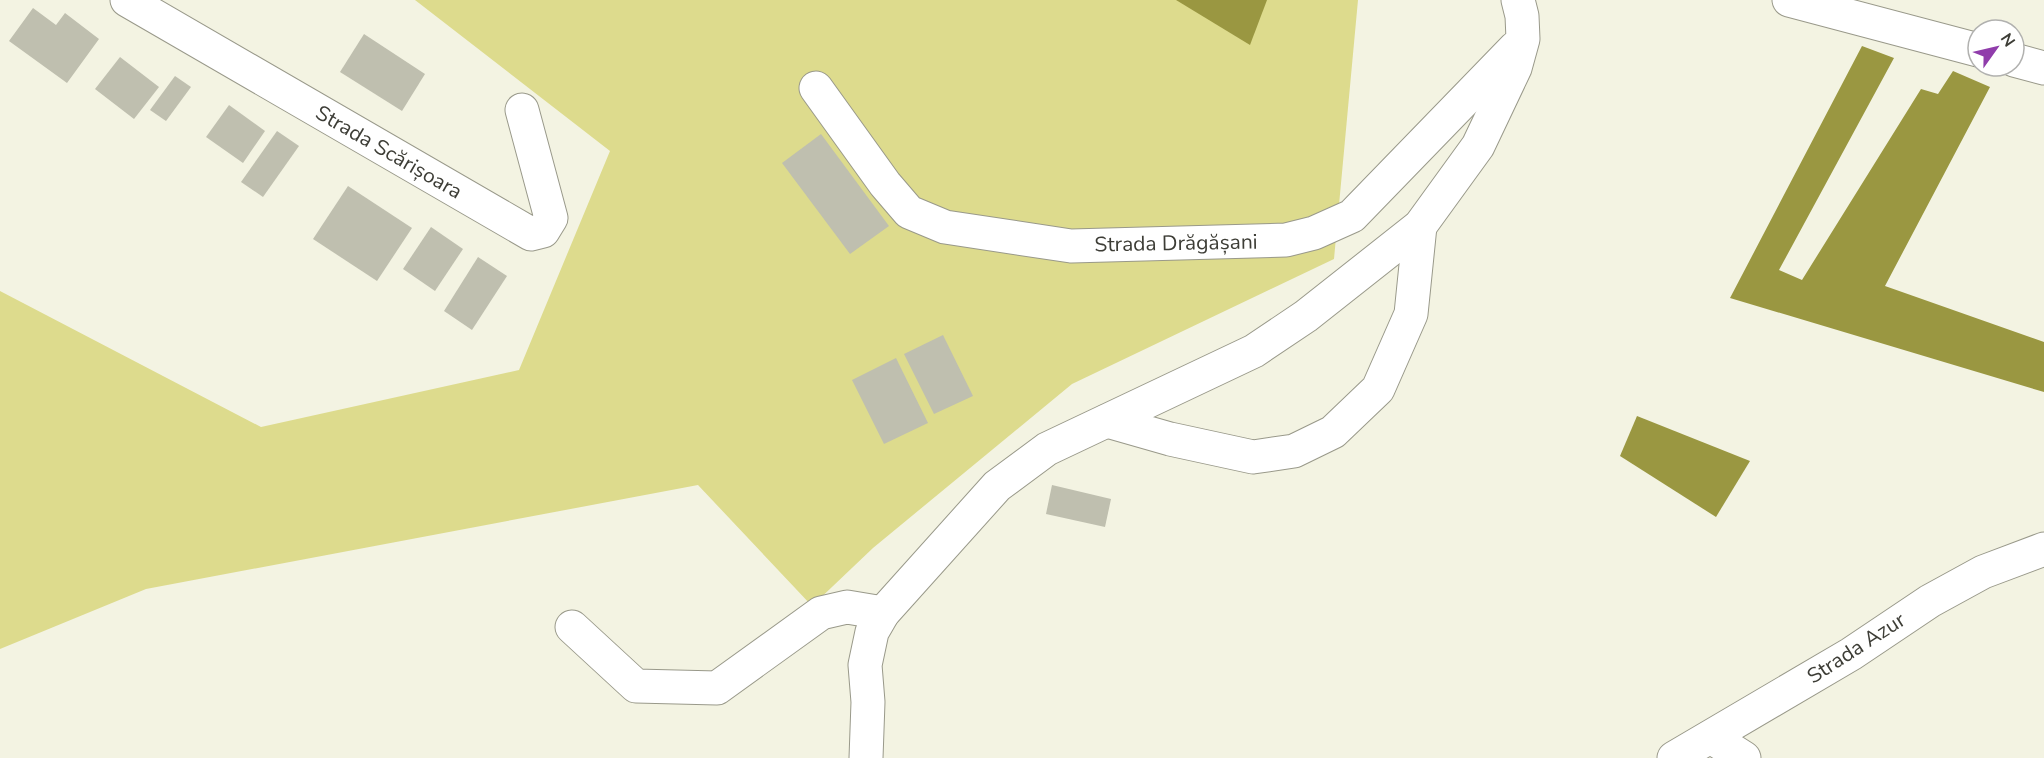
<svg xmlns="http://www.w3.org/2000/svg" width="2044" height="758" font-family="'Nunito Sans',sans-serif">
<style>
.green{fill:#dddb8d}
.water{fill:#9a9741}
.building{fill:#bfbfaf}
.lines{fill:none;stroke-linecap:round;stroke-linejoin:round}
.street-casing{stroke:#99998a;stroke-width:35}
.street{stroke:#fff;stroke-width:33}
.labels{text-anchor:middle;stroke-width:5;stroke-linejoin:round;paint-order:stroke}
.street-label{font-size:21px;fill:#3d3d36;stroke:#fff}
</style>
<rect width="100%" height="100%" fill="#f3f3e2"/>
<path class="green" d="M415 0H1358L1334 259 1072 384 873 548 812 606 698 485 146 589 0 649V291L261 427 519 370 610 151Z"/>
<g class="water">
<path d="M1176 0H1267L1250 45Z"/>
<path d="M1862 46 1894 58 1779 270 1802 280 1921 89 1938 94 1953 71 1990 87 1885 286 2044 342V392L1730 298Z"/>
<path d="M1637 416 1750 461 1716 517 1620 456Z"/>
</g>
<g class="building">
<path d="M33 8 56 25 65 13 99 39 67 83 9 41Z"/>
<path d="M364 34 425 74 402 111 340 72Z"/>
<path d="M120 57 159 87 134 119 95 89Z"/>
<path d="M175 76 191 87 166 121 150 110Z"/>
<path d="M229 105 265 131 243 163 206 137Z"/>
<path d="M277 131 299 146 263 197 241 182Z"/>
<path d="M821 134 889 226 850 254 782 163Z"/>
<path d="M348 186 412 228 377 281 313 239Z"/>
<path d="M431 227 463 249 435 291 403 269Z"/>
<path d="M478 257 507 276 472 330 444 311Z"/>
<path d="M943 335 973 396 934 414 904 354Z"/>
<path d="M896 358 928 423 884 444 852 380Z"/>
<path d="M1052 485 1111 499 1105 527 1046 514Z"/>
</g>
<g class="lines">
<defs>
<g id="street">
<path d="M127 0 531 234 543 231 551 218 522 110"/>
<path d="M1789 0 1978 50"/>
<path d="M2014 60 2044 68"/>
<path d="M816 88 885 184 909 212 945 227 1071 246 1286 240 1314 233 1352 216 1515 48"/>
<path d="M1107 421 1170 439 1253 457 1294 451 1333 432 1378 389 1411 314 1420 226"/>
<path d="M572 627 636 686 717 688 821 613 847 607 883 613"/>
<path d="M1711 737 1744 758"/>
<path d="M866 758 868 702 865 665 872 632 883 613 997 486 1047 449 1254 351 1306 316 1420 226 1478 146 1515 68 1523 39 1522 16 1518 0"/>
<path d="M1674 758 1851 654 1930 601 1983 572 2044 549"/>
</g>
</defs>
<use href="#street" class="street-casing"/>
<use href="#street" class="street"/>
</g>
<g class="labels">
<g class="street-label">
<text transform="translate(389 152) rotate(30)" y="7">Strada Scărișoara</text>
<text transform="translate(1176 243) rotate(-1)" y="7">Strada Drăgășani</text>
<text transform="translate(1856 648) rotate(-33)" y="7">Strada Azur</text>
</g>
</g>
<g transform="translate(1996 48) rotate(56)"><circle r="28" fill="#ffffff" stroke="#b1b1af" stroke-width="1.5"/>
<path d="M0-4.5L10 22L0 15L-10 22Z" fill="#903dab"/>
<text y="-9" font-size="16" font-weight="bold" text-anchor="middle" fill="#3d3d36">N</text>
</g>
</svg>
